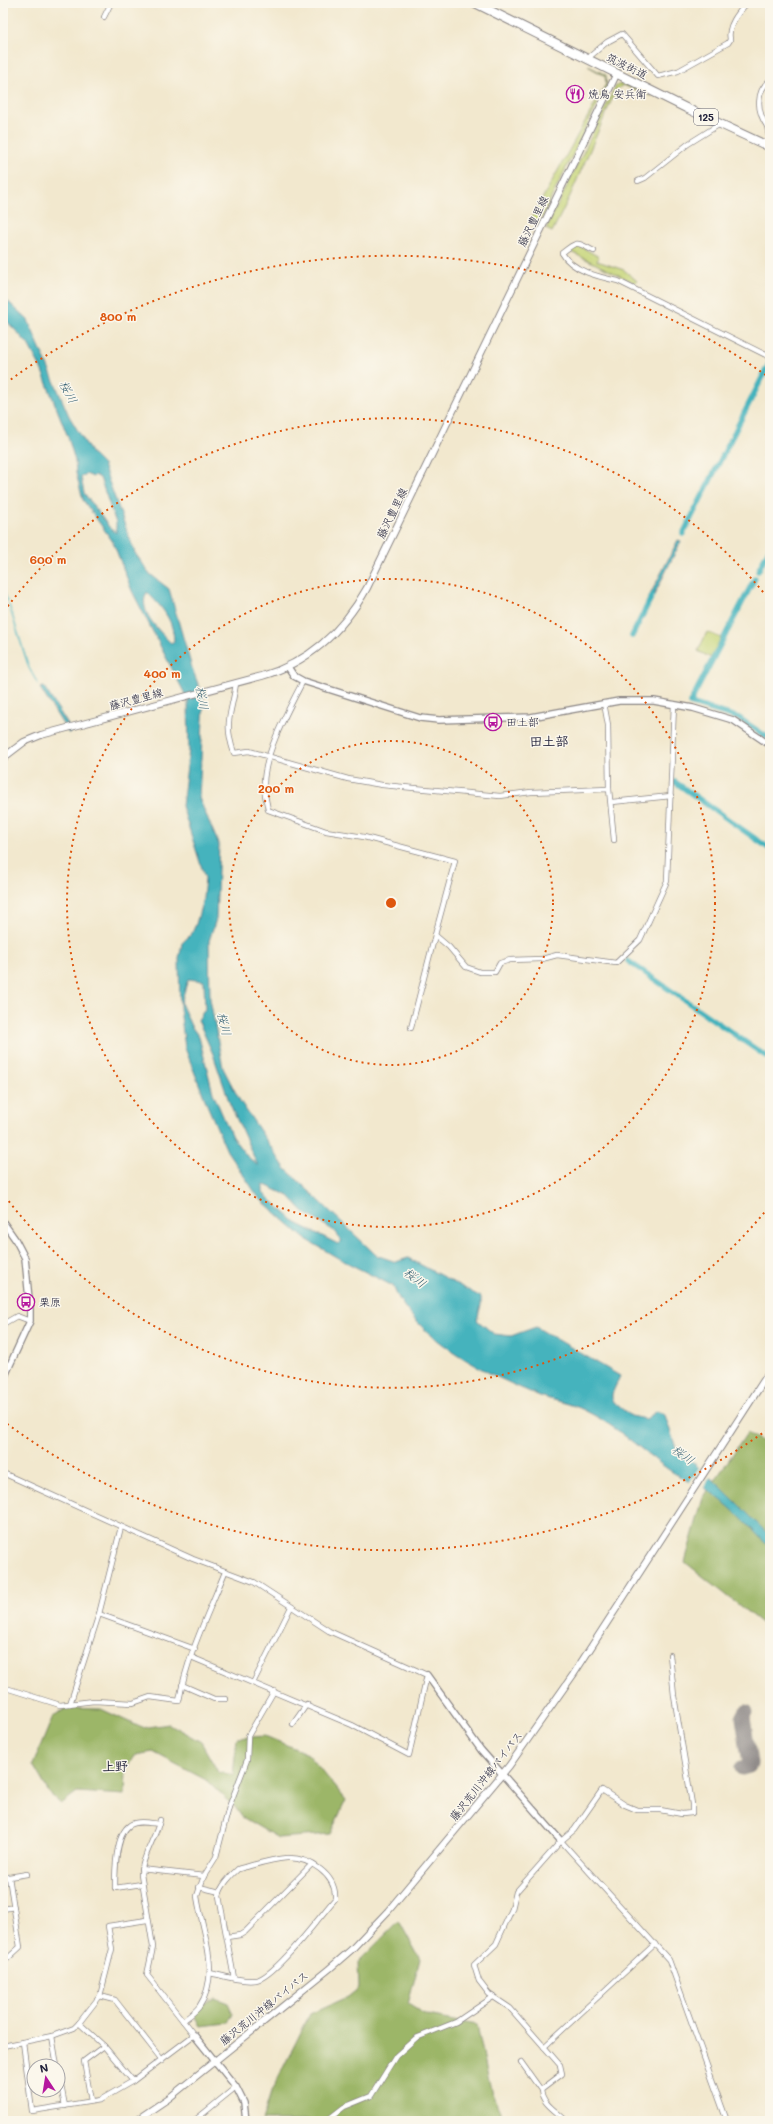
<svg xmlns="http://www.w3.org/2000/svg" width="773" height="2124" font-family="Mali,'Klee One',sans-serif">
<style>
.green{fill:#c5d476;stroke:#747b58}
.forest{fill:#9cb667;stroke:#5f6c51}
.water{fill:#44b3bd;stroke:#336a7c;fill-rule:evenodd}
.pier{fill:#f2e8ce}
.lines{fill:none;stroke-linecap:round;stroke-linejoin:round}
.stream{stroke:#44b3bd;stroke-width:1.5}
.canal{stroke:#44b3bd;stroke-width:5.5}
.taxiway{stroke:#8a8584;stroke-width:15}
.minor-casing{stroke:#8a8584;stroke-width:6}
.tertiary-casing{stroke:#8a8584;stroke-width:8}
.secondary-casing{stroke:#8a8584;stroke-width:8}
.trunk-casing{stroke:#8a8584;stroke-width:10}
.minor{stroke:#fff;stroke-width:4.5}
.tertiary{stroke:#fff;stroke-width:5.5}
.secondary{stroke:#fff;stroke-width:6}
.trunk{stroke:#fff;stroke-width:8}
.ring{fill:none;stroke:#de560e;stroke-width:2;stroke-dasharray:2 4}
.labels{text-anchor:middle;stroke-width:3;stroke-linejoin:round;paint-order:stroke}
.shield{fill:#fbf7ec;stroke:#636270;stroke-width:1}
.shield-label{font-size:10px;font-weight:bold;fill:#22223b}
.street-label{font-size:11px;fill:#22223b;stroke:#fbf7ec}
.poi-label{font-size:11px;fill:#22223b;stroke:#fbf7ec;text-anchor:start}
.water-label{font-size:12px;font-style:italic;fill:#305c6f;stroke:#fbf7ec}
.quarter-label{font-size:13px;font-weight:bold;fill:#22223b;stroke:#fbf7ec}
.centre{fill:#de560e;stroke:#fbf7ec;stroke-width:2}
.ring-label{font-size:12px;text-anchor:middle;font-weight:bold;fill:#de560e;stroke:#fbf7ec;stroke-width:3;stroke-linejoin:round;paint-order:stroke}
</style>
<rect width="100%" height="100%" fill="#fbf7ec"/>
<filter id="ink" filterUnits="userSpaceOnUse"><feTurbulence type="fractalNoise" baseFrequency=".025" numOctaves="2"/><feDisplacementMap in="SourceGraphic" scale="8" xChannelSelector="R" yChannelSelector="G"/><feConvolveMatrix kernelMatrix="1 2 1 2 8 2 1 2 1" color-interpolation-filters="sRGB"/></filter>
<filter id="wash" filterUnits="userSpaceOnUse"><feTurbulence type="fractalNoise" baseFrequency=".012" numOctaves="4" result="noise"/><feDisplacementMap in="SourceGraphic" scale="16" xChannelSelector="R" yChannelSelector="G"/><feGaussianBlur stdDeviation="0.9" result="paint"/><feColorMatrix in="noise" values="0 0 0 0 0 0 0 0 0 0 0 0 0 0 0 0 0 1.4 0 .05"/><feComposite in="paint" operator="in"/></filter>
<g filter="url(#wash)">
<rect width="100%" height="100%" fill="#f2e8ce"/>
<g class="green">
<path d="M588 66 606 75 607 85 538 225 533 222 532 217 606 84 605 76Z"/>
<path d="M620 84H626L652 96 623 85 616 90 570 196 552 232 546 229 615 87Z"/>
<path d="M578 245 599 257 597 261 624 270 637 281 635 283 569 251Z"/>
<path d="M707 632 721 638 711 658 698 651Z"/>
</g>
<g class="forest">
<path d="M747 1433 767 1444 770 1451V1630L685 1562 703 1498Z"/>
<path d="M67 1708 101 1709 142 1728 169 1724 201 1742 218 1772 233 1775 237 1738 265 1736 308 1754 346 1800 330 1834 278 1838 242 1817 235 1807 208 1781 153 1752 136 1755 126 1768 125 1795 77 1792 61 1804 50 1794 33 1765 53 1716Z"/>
<path d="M399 1921 420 1959 408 2004 427 2016 477 2025 491 2091 504 2121H262L271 2092 310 2014 348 1997 359 1988 358 1962Z"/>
<path d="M215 1998 228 2003 233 2014 228 2023 200 2026 194 2015 202 2005Z"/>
</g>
<g class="water">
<path d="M3 297 28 320 69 416 92 454 103 465 135 553 150 574 169 589 192 668 204 700 199 798 219 845 216 919 209 941 210 999 223 1068 240 1101 285 1168 376 1255 396 1262 408 1258 481 1297V1305L477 1320 494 1334 511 1336 536 1327 620 1376 612 1394V1401L631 1416 646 1419 657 1411 665 1415 676 1448 720 1486 770 1536V1548C750 1527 730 1505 705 1488 698 1483 688 1482 680 1477 647 1457 620 1427 584 1410 570 1403 554 1401 540 1396 490 1376 413 1338 393 1286L338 1258 304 1238 259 1198 227 1151 208 1107 185 1048 180 1009 179 958 182 943 192 933 196 924 203 899 205 878 182 806 189 750 188 700 132 591 113 542 83 500 76 473 75 461 68 437 40 366 28 344 3 317ZM86 474 93 477 95 475 100 478 116 523V533L109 527 84 493 81 477ZM147 592C162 608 173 618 174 641L171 643C158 630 137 610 147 592ZM188 979 204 981 205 1009 198 1020 213 1054 230 1104 258 1166 246 1155 232 1137 213 1093 199 1037 191 1026 181 1003ZM263 1184 289 1196 305 1213 333 1230 342 1241 338 1244 296 1223 263 1193Z"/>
<path d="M678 540 681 541 650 603 647 601Z"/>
<path d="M44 687 72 731 69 734 40 688Z"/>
</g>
<path class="pier" d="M700 1466 711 1476 703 1489 689 1483Z"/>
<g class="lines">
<g class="stream">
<path d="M3 589 7 601"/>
<path d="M9 605 29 668 38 684"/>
</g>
<g class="canal">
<path d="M683 534 770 362"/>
<path d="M758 571 770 547"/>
<path d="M755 578 690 703 739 718 770 739"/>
<path d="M632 636 652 596"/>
<path d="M675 782 770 849"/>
<path d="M628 961 770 1059"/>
</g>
<path class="taxiway" d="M742 1768 749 1766 750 1763 743 1718 746 1712"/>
</g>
</g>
<g filter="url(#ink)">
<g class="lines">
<defs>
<g id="minor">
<path d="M104 17 111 3"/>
<path d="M587 59 607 42 622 34 658 76 678 71 728 43 730 40C727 26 738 13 747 3"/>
<path d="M770 125 767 126 770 142"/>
<path d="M767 126C757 112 755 92 770 80"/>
<path d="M638 181 645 178 688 144 720 124"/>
<path d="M594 251C576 242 578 240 562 253 572 271 599 277 618 281L770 357"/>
<path d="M303 681C289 708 263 755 264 786 264 794 267 802 268 810L326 831 364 837 455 861 435 935"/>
<path d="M236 683C232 714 223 721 234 753L249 751 348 779 382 785 500 796 531 792 609 789 614 840"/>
<path d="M604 703 608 725 609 789"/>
<path d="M612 802 671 796"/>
<path d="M411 1028 435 935 449 947 466 967 480 972H495L500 963 510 960 542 959 557 955 616 963 640 940 667 881 674 704"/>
<path d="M3 1324 17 1316 30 1321"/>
<path d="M3 1473 193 1559 254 1582 329 1631 427 1675 409 1755 352 1725 191 1657"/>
<path d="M99 1614 195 1649"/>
<path d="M253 1683 291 1607"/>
<path d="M182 1685 214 1699H226"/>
<path d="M3 1690 6 1688 60 1705 94 1701 133 1703 150 1697 179 1701C187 1656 208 1614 225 1572"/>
<path d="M70 1704 99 1614 121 1527"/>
<path d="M293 1724 307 1704"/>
<path d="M561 1841 669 1960 727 2121"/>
<path d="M141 1869 204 1876"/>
<path d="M3 1878 27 1874"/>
<path d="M142 1884 115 1888C115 1872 115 1835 130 1825 138 1820 150 1823 159 1824"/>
<path d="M199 1887 220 1892"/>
<path d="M3 1909 14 1907"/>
<path d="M227 1937 240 1935 245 1932 311 1865"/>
<path d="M3 1960 7 1959 20 1947 9 1877"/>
<path d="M210 1973C224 1976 241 1982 256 1980 274 1978 321 1915 335 1899 337 1875 309 1857 287 1858 271 1859 254 1865 238 1869 231 1875 220 1887 219 1896L234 1978"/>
<path d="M100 1996 115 2000 162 2060"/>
<path d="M183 2021C188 2017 195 2012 199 2007 222 1973 202 1932 197 1896L204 1876 216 1857 229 1807 247 1760 248 1736 274 1691"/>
<path d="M79 2023 104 2046 133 2081"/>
<path d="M52 2036 57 2066"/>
<path d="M23 2042 32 2111 100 2100 133 2081 194 2035 147 1975 153 1947 141 1874C143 1854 155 1839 160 1820"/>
<path d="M3 2046 52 2036 74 2028 79 2023 100 1996 112 1949 108 1926 147 1920"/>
<path d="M544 2047 655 1944"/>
<path d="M521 2062 541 2090"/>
<path d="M58 2070 65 2106"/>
<path d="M91 2101 84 2061 104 2046"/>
<path d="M194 2121 236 2087"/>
<path d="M326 2121 344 2107 371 2096 396 2056 416 2038 456 2022 493 1997"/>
<path d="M566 2121C557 2111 542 2104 541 2090L562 2074 560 2065 510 2008 489 1994 479 1981 474 1965 496 1944 512 1909 516 1892 561 1841 574 1830 602 1790 625 1805 637 1810H660L682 1814 692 1813V1804L674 1696 670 1655"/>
<path d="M610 2121 614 2119 616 2121"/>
</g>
<g id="tertiary">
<path d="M288 667 294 676 303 681 420 718 439 720 531 717 619 701H654L693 708 733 720 770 745"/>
<path d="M3 1222 15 1239 25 1258 30 1309V1321L3 1380"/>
<path d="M427 1675 481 1750 561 1841"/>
<path d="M194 2035 236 2087 244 2103 246 2121"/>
</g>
<g id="secondary">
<path d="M3 758 24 742 41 735 262 676C310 662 343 631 367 588L617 73"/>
<path d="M135 2121 169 2098 329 1969 351 1950 388 1911 509 1766 573 1675 770 1371"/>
</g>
<path id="trunk" d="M475 3 686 108 770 147"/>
</defs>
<use href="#minor" class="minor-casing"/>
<use href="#tertiary" class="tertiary-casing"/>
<use href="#secondary" class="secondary-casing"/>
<use href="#trunk" class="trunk-casing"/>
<use href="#minor" class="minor"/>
<use href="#tertiary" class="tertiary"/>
<use href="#secondary" class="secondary"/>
<use href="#trunk" class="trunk"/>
</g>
</g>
<g class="ring">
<circle cx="391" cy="903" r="162"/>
<circle cx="391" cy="903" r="324"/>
<path d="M768 1208A485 485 0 0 1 4 1195M4 611A485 485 0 0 1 768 598"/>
<path d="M767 1430A647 647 0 0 1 6 1423M6 383A647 647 0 0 1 767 376"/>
</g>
<defs>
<symbol id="restaurant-ring" viewBox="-11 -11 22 22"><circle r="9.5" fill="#fbf7ec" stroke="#b5179e" stroke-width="1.5"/><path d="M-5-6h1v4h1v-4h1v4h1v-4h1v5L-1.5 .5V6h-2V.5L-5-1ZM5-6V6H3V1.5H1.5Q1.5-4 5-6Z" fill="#b5179e"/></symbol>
<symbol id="bus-ring" viewBox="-11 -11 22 22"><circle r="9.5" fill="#fbf7ec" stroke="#b5179e" stroke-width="1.5"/><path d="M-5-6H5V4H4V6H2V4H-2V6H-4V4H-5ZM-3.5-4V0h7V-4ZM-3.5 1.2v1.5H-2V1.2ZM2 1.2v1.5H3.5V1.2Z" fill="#b5179e"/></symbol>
</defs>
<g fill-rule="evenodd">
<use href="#restaurant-ring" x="565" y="84" width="20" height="20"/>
<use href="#bus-ring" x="483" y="712" width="20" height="20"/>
<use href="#bus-ring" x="16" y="1292" width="20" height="20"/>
</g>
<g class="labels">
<rect class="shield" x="694" y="109" width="24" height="16" rx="3"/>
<g class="shield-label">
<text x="706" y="121">125</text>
</g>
<g class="street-label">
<text transform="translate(627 66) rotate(26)" y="4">筑波街道</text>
<text transform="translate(533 221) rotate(-64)" y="4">藤沢豊里線</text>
<text transform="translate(392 513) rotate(-64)" y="4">藤沢豊里線</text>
<text transform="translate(136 699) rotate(-15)" y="4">藤沢豊里線</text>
<text transform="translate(486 1776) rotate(-52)" y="4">藤沢荒川沖線バイパス</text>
<text transform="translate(264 2008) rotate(-39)" y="4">藤沢荒川沖線バイパス</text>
</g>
<g class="poi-label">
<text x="588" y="98">焼鳥 安兵衛</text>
<text x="506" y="726">田土部</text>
<text x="39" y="1306">栗原</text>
</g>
<g class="water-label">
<text transform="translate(68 392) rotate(62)" y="4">桜川</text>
<text transform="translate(202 698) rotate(80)" y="4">桜川</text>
<text transform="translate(224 1024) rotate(76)" y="4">桜川</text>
<text transform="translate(415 1278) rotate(37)" y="4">桜川</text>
<text transform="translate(683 1455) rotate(36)" y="4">桜川</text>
</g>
<g class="quarter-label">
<text x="549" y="746">田土部</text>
<text x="115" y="1771">上野</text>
</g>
</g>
<circle cx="391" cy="903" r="6" class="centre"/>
<g class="ring-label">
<text x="118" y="321">800 m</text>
<text x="48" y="564">600 m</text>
<text x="162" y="678">400 m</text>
<text x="276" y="793">200 m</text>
</g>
<rect width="773" height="2124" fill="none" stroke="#fbf7ec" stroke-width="16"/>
<g transform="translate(46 2078) rotate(348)"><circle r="19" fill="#fbf7ec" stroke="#a4a2a5"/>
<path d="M0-3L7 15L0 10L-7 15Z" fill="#b5179e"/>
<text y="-6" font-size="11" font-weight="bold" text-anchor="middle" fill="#22223b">N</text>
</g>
</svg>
